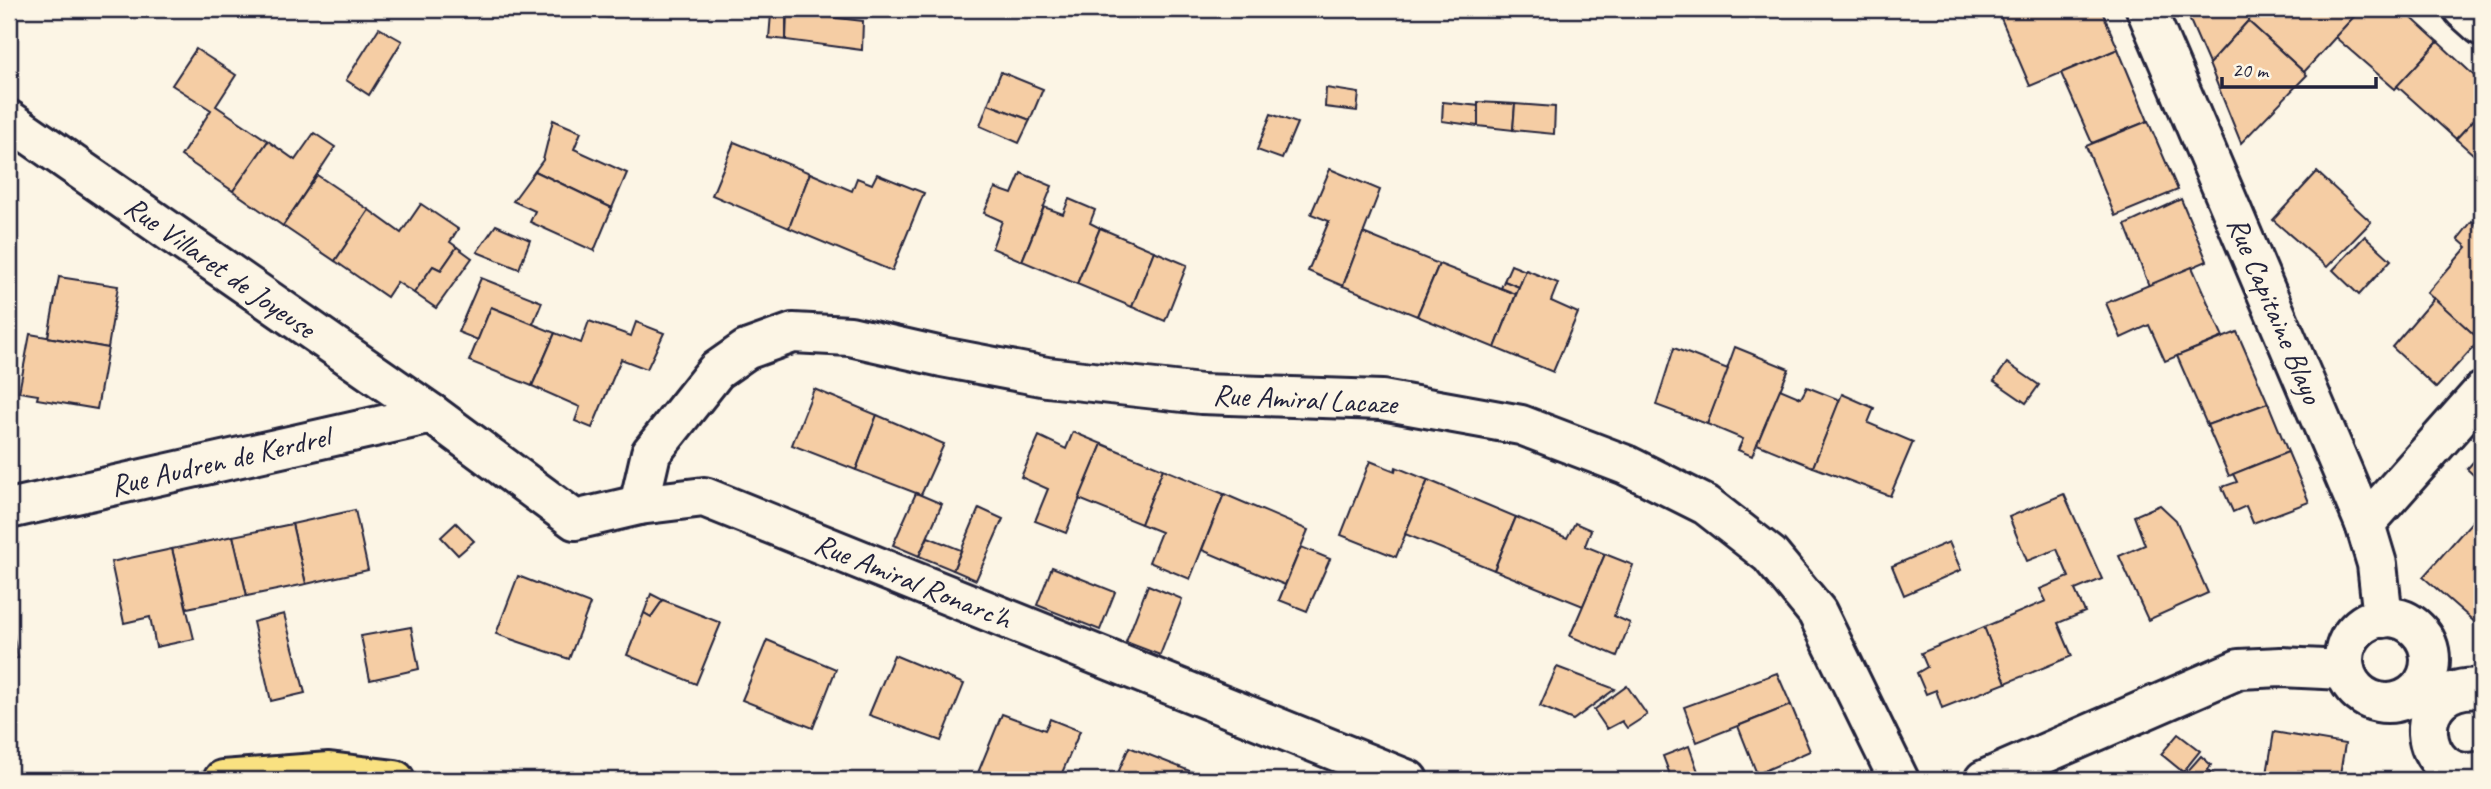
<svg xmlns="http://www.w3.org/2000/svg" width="2491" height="789" font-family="Caveat,sans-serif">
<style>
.building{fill:#f5cda4;stroke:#22223b;stroke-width:2}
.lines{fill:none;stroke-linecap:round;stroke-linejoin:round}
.minor-casing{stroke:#22223b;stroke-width:44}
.major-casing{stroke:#22223b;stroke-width:44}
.minor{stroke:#fcf5e5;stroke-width:38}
.major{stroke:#f9e181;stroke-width:38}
.labels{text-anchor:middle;stroke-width:7;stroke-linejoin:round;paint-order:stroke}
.street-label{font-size:30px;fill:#22223b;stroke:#fcf5e5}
</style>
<rect width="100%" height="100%" fill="#fcf5e5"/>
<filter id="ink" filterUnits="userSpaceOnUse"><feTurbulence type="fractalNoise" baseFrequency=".0143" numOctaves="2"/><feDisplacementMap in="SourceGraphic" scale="14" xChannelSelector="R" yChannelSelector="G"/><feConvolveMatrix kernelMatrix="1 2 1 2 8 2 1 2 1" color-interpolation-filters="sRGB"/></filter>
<g filter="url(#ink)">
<g class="building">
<path d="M576 9H614L612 18 575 14Z"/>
<path d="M1997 9H2101L2118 49 2030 86Z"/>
<path d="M2185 9H2259L2209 64Z"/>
<path d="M2259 9H2361L2304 72 2248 21Z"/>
<path d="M2361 9H2402L2438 42 2395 89 2335 37Z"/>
<path d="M787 12 863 21 862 50 786 40Z"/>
<path d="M771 14 786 15V40L769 38Z"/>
<path d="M2248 21 2307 75 2241 143 2209 64Z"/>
<path d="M379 28 402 41 369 95 346 80Z"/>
<path d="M2438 42 2482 83V111L2456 139 2397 86Z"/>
<path d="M196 49 236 75 216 106 268 141 233 191 181 156 211 110 172 85Z"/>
<path d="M2118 49 2148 121 2092 143 2061 73Z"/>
<path d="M1001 72 1043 89 1030 120 988 104Z"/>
<path d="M1326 88 1359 93 1357 111 1325 107Z"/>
<path d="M1443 102 1479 106 1478 126 1442 121Z"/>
<path d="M1478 102 1515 104 1513 130 1478 126Z"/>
<path d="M988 104 1030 120 1019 143 980 126Z"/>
<path d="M1515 104 1555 107 1554 134 1513 130Z"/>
<path d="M2482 111V162L2456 139Z"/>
<path d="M1271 114 1297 123 1282 159 1257 150Z"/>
<path d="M553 120 581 132 574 149 627 173 612 208 535 171 543 160Z"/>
<path d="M2148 121 2178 190 2115 216 2086 146Z"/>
<path d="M314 133 335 147 283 226 233 191 268 141 295 160Z"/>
<path d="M734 142 810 173 789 228 712 195Z"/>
<path d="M1330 169 1380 190 1343 286 1308 271 1329 221 1311 214Z"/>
<path d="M535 171 612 208 594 251 530 222 535 211 513 201Z"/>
<path d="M2317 172 2371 222 2327 267 2273 220Z"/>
<path d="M810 173 852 191 857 178 872 184 877 174 924 193 892 271 789 228Z"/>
<path d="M1021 173 1052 186 1022 261 992 248 1002 221 984 213 995 188 1012 194Z"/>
<path d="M317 175 369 210 335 261 283 226Z"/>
<path d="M1069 199 1095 210 1090 223 1100 228 1077 284 1022 261 1044 207 1063 214Z"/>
<path d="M2181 199 2207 261 2149 286 2125 225Z"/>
<path d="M421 204 458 229 450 242 457 247 441 270 433 266 414 293 397 282 387 297 335 261 369 210 401 233Z"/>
<path d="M2472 221 2482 230V338L2480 340 2427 293 2467 247 2458 239Z"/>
<path d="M496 225 530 240 519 269 477 252Z"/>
<path d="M1100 228 1154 251 1132 307 1077 284Z"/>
<path d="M1363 233 1439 264 1417 316 1343 286Z"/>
<path d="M2365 236 2391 260 2359 295 2333 270Z"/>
<path d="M457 247 472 258 436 308 414 293 433 266 441 270Z"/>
<path d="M1154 251 1187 265 1165 321 1132 307Z"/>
<path d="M1439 264 1516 294 1495 348 1417 316Z"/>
<path d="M1511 265 1526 271 1519 287 1504 281Z"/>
<path d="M2192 267 2223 337 2165 361 2149 325 2121 338 2106 303Z"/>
<path d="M1526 270 1558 283 1551 301 1578 313 1553 372 1495 348Z"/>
<path d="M59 277 118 286 108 348 48 337Z"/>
<path d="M481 278 542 302 533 324 491 307 478 340 458 332Z"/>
<path d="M1504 281 1519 287 1516 294 1501 288Z"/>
<path d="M2434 298 2480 340 2436 388 2392 347Z"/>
<path d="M491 307 555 333 532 386 469 361Z"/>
<path d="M589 321 631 336 636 322 664 333 647 369 621 359 592 428 575 421 580 407 532 386 555 333 581 343Z"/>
<path d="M2237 332 2268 403 2207 425 2177 356Z"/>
<path d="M30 334 108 348 97 409 37 399 38 395 19 392Z"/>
<path d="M1735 347 1789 369 1752 456 1738 450 1743 439 1707 424Z"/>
<path d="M1674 348 1728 369 1707 424 1656 405Z"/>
<path d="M2007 363 2039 385 2026 403 1994 381Z"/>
<path d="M1807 387 1840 400 1813 467 1757 444 1780 389 1801 398Z"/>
<path d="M814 389 877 415 856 470 792 445Z"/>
<path d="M1842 394 1874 408 1868 423 1913 442 1890 496 1813 467Z"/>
<path d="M2268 403 2288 452 2229 476 2207 425Z"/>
<path d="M877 415 944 444 921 495 856 470Z"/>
<path d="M1073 432 1102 444 1066 533 1035 521 1048 489 1021 477 1039 436 1066 449Z"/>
<path d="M1102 444 1163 469 1141 524 1079 499Z"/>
<path d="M2288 452 2309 502 2253 523 2246 506 2233 512 2222 487 2237 482 2233 474Z"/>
<path d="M2482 452V483L2467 469Z"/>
<path d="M1370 461 1395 471 1396 467 1428 480 1396 557 1341 535Z"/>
<path d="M1163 469 1224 494 1190 579 1149 562 1161 532 1141 524Z"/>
<path d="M1428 480 1516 517 1494 570 1405 534Z"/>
<path d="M916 493 942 504 919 556 893 545Z"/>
<path d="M1224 494 1308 530 1285 585 1202 550Z"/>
<path d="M2064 494 2102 579 2075 590 2085 612 2058 623 2072 656 2006 683 1984 627 2046 601 2040 589 2069 577 2057 549 2027 561 2009 517Z"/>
<path d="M2160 505 2176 520 2208 593 2148 620 2119 556 2145 545 2134 516Z"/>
<path d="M979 508 1003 519 976 580 953 570Z"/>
<path d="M355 510 368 570 306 584 292 524Z"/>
<path d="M2477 516 2481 519 2482 517V618L2477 624 2423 577Z"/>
<path d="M1516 517 1567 538 1575 523 1591 530 1585 546 1605 554 1583 606 1494 570Z"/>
<path d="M456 523 474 541 458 555 441 537Z"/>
<path d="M292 524 306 584 247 596 233 536Z"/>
<path d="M233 536 247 596 187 608 172 549Z"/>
<path d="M928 537 961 550 953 570 919 556Z"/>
<path d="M1949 542 1961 570 1904 595 1892 566Z"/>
<path d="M1301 547 1330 559 1307 611 1279 600Z"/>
<path d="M172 549 194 639 156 647 150 617 124 623 111 562Z"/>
<path d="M1605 554 1633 565 1614 616 1630 623 1617 656 1570 636Z"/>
<path d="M1052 567 1115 592 1100 630 1037 605Z"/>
<path d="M518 576 590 604 569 659 496 634Z"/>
<path d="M1148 585 1182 599 1160 655 1126 642Z"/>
<path d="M651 594 663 600 651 617 644 613Z"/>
<path d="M663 600 721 623 696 684 627 655 644 613 651 617Z"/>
<path d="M9 613 18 658 9 660Z"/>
<path d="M284 614 305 693 271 701 253 622Z"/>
<path d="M411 627 419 669 370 680 361 636Z"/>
<path d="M1984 627 2006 683 1942 708 1936 690 1926 694 1917 673 1927 667 1921 653Z"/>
<path d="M767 640 836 669 813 728 742 700Z"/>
<path d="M894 655 964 684 941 741 869 715Z"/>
<path d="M1557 667 1615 689 1573 720 1540 706Z"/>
<path d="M1777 673 1791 705 1697 742 1684 707Z"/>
<path d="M1627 686 1647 715 1627 728 1622 721 1607 729 1594 710Z"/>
<path d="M1791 705 1810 751 1757 774 1738 726Z"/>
<path d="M1002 714 1045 730 1050 719 1080 731 1059 780H975Z"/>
<path d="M2274 732 2345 744 2339 780H2266Z"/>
<path d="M2178 734 2200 751 2183 772 2161 754Z"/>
<path d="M1689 746 1701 780H1672L1663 756Z"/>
<path d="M1129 747 1200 775 1198 780H1115Z"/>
<path d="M2201 756 2211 765 2208 770 2221 780H2193L2185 774Z"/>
</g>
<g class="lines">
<defs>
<g id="minor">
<path d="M2146 9 2365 524 2377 564 2383 618"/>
<path d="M2463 9 2482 26"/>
<path d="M9 120 432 414 575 520 639 505 704 497 1408 780"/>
<path d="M639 505 651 453 716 371 746 350 793 333 850 336 942 357 1047 377 1201 394 1382 400 1521 425 1626 465 1706 505 1770 555 1817 612 1899 780"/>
<path d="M9 509 432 414"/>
<path d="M2365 524 2482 392"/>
<circle cx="2387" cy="660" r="43"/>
<path d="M2482 689C2404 680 2416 788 2482 771"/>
<path d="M1984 780 2239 669 2281 667 2345 670"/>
</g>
<path id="major" d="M223 780 329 772 395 780"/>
</defs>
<use href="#minor" class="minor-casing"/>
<use href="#major" class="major-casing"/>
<use href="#minor" class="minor"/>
<use href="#major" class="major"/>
</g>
</g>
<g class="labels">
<g class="street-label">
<text transform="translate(220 267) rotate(35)" y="10">Rue Villaret de Joyeuse</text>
<text transform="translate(2275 310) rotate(67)" y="10">Rue Capitaine Blayo</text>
<text transform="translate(1305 399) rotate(3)" y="10">Rue Amiral Lacaze</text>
<text transform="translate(220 461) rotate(-13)" y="10">Rue Audren de Kerdrel</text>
<text transform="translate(913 581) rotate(22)" y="10">Rue Amiral Ronarc'h</text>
</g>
</g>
<rect width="2491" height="789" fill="none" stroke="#fcf5e5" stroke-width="35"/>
<rect x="18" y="18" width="2456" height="754" fill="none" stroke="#22223b" stroke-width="2.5" filter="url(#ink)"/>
<path d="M2222 77v10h154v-10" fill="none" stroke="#22223b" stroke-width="3.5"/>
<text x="2232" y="77" font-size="21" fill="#22223b" stroke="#fcf5e5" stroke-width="5" paint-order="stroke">20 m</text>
</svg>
